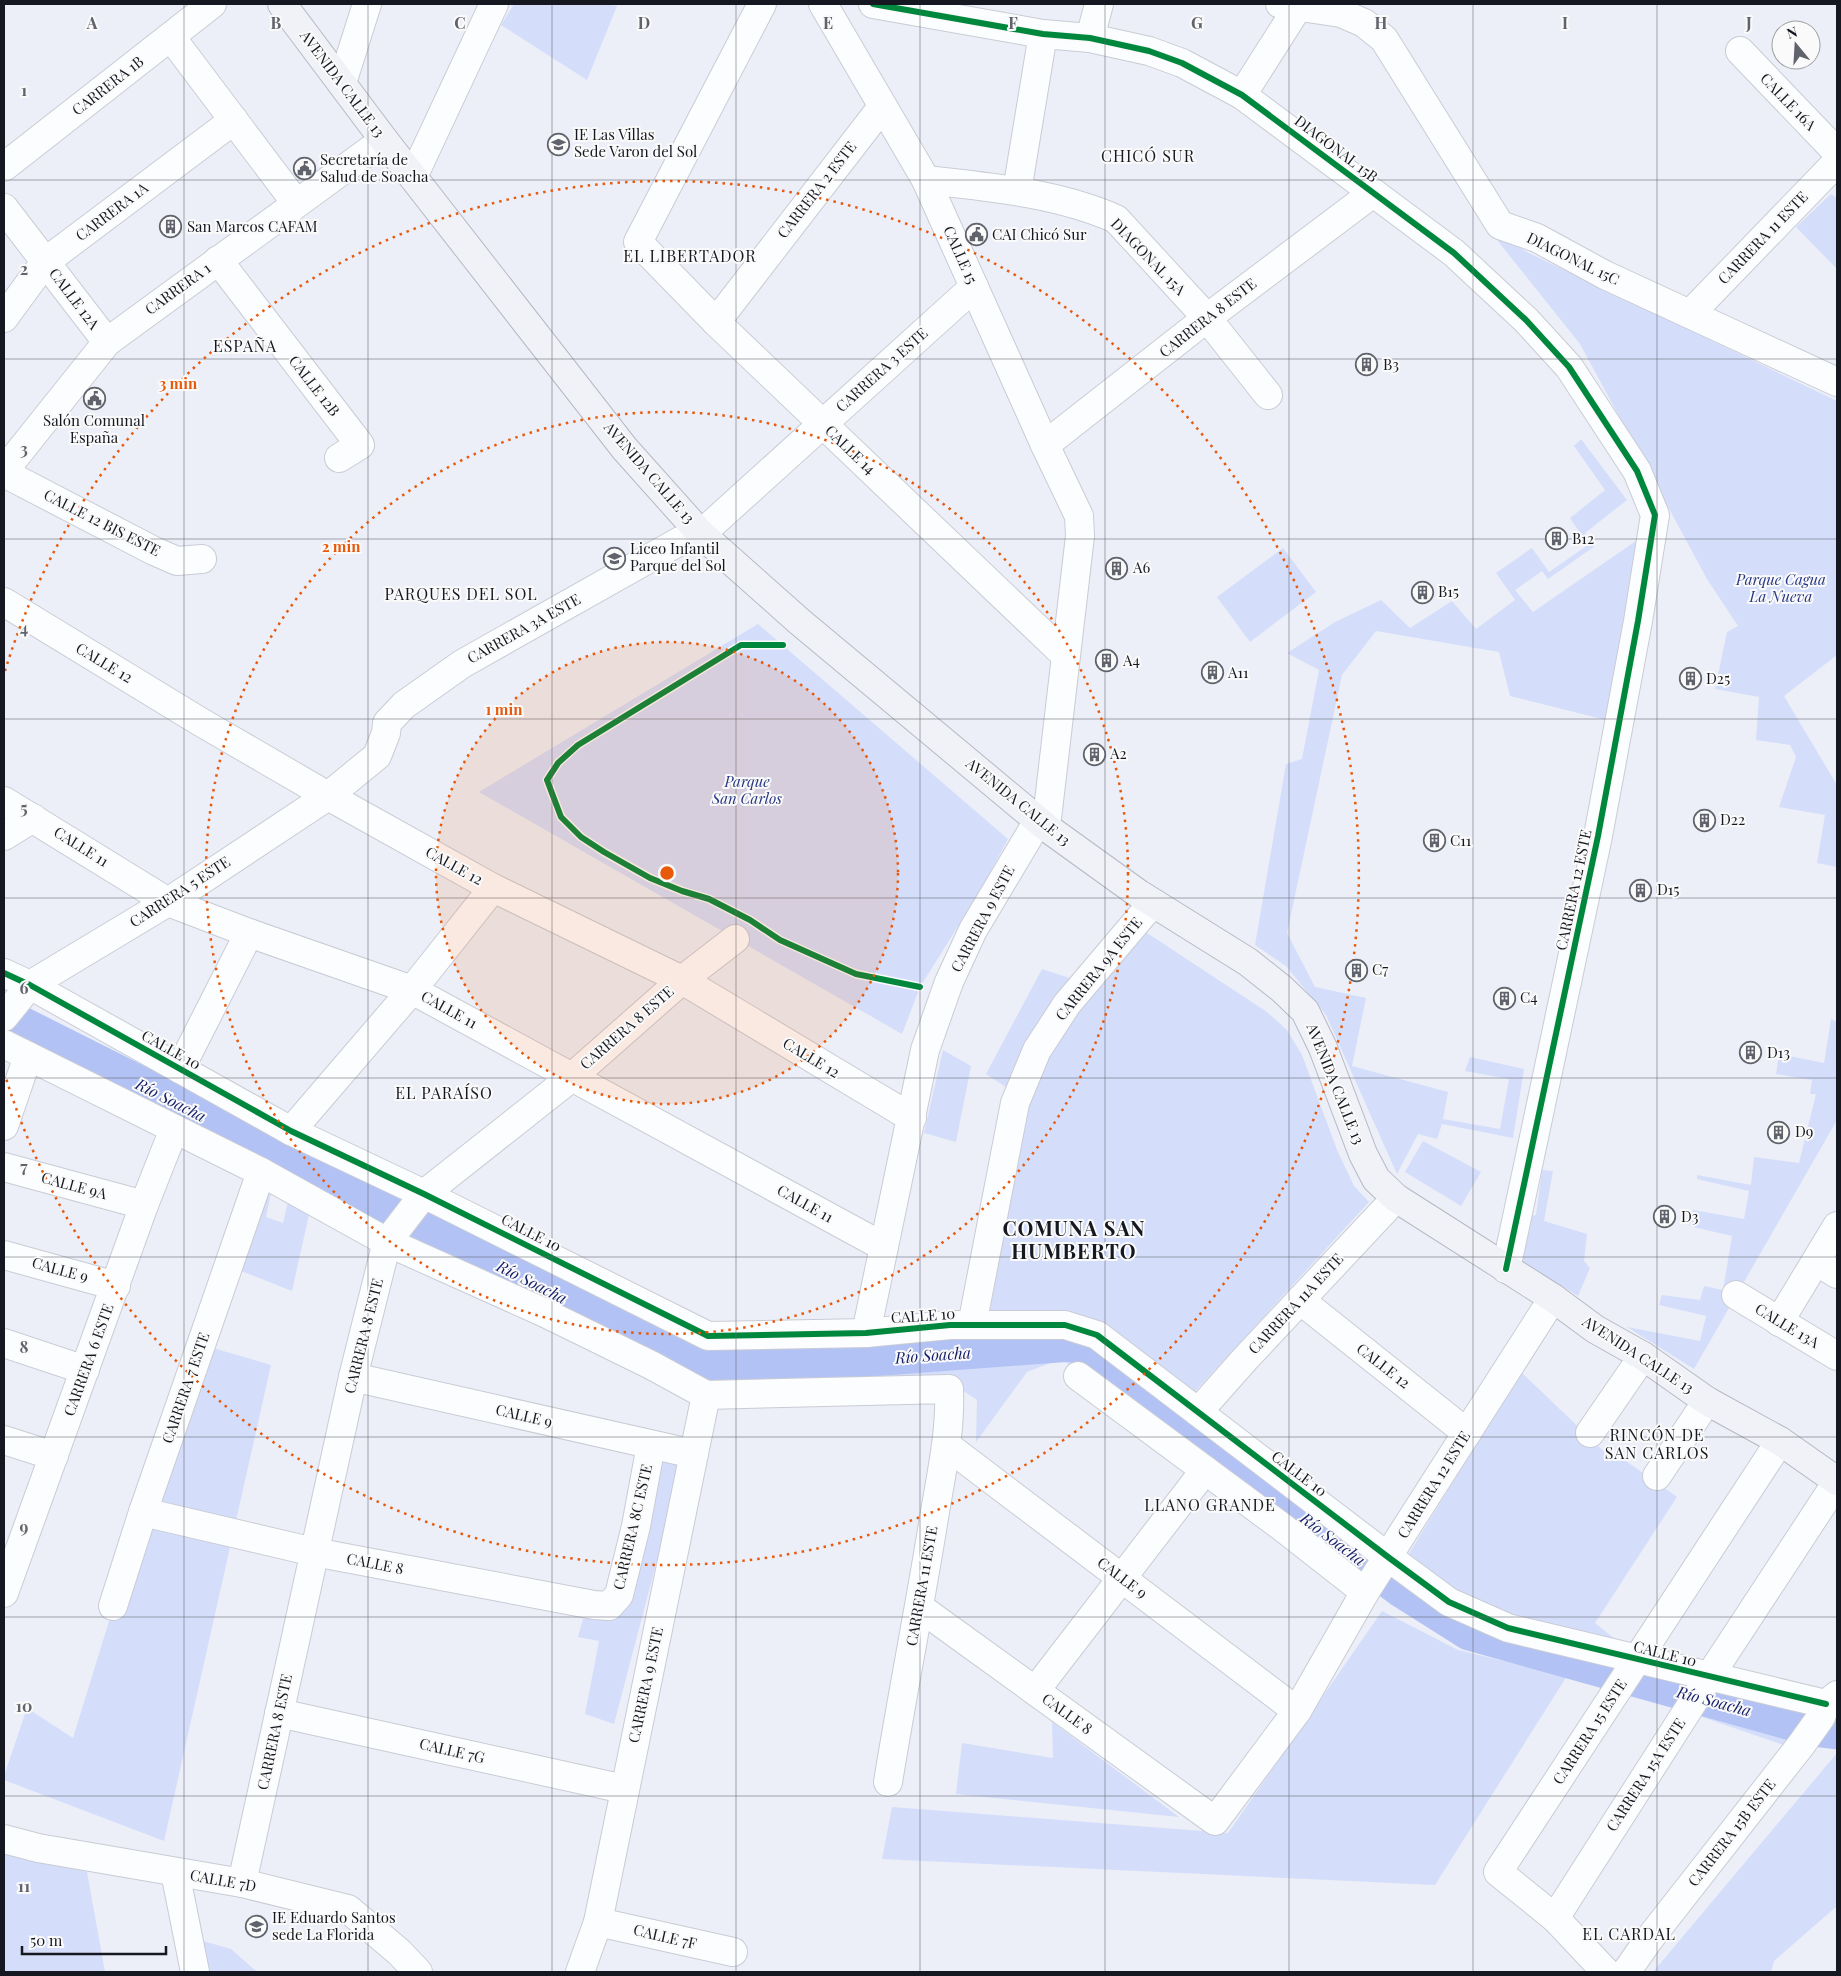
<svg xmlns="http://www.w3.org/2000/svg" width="1841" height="1976" font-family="'Playfair Display',serif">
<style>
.green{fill:#d4defb}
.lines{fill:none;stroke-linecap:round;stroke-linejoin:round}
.river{stroke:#b2c2f4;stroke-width:35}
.minor-casing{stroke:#c9ccd5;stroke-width:30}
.major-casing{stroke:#b6b9c4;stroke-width:30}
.minor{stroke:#fcfdfe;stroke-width:28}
.major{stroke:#f0f2f7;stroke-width:28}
.cycleway-casing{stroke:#fafafa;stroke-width:9}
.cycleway{stroke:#00873e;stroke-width:6}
.grid{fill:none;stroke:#60636c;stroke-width:1;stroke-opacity:0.55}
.ring{fill:none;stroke:#e8590c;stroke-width:2.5;stroke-dasharray:2.5 5}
.labels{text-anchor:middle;stroke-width:4;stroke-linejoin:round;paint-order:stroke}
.street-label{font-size:15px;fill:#151821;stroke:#fafafa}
.poi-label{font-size:15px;fill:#151821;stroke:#fafafa;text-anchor:start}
.park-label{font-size:15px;font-style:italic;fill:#263683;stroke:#fafafa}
.neighbourhood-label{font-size:16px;letter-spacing:1px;fill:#151821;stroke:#fafafa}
.water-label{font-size:16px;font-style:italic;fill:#151f6a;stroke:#fafafa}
.district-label{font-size:20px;font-weight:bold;letter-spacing:1px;fill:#151821;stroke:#fafafa}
.grid-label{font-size:16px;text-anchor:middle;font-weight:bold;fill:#60636c;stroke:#fafafa;stroke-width:4;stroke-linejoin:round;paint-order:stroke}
.centre{fill:#e8590c;stroke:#fafafa;stroke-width:2.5}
.ring-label{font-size:15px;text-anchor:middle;font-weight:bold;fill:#e8590c;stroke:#fafafa;stroke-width:4;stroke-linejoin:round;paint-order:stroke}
</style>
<rect width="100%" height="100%" fill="#eceff7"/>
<g class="green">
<path d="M514 4H608L617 6 587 80 501 25Z"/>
<path d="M1831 194 1837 198V269L1796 227Z"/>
<path d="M1489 230 1529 253 1837 401V655L1784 696 1837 785V867L1817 863 1825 815 1779 807 1796 757 1790 745 1756 740 1759 697 1715 689 1727 632 1738 626 1707 579 1580 344Z"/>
<path d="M1581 439 1627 500 1585 533 1595 546 1548 579 1542 571 1515 590 1533 612 1646 534 1614 722 1510 696 1499 652 1376 631 1342 675 1287 933 1315 987 1366 998 1352 1066 1448 1092 1443 1119 1500 1129 1509 1079 1465 1071 1470 1057 1524 1069 1513 1138 1442 1124 1437 1139 1418 1134 1397 1174 1326 1015 1286 966 1255 945 1286 764 1302 759 1319 670 1287 653 1335 622 1381 600 1410 628 1452 601 1476 629 1515 600 1496 573 1532 548 1549 572 1588 545 1570 518 1605 490 1574 446Z"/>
<path d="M1283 548 1316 592 1250 642 1217 597Z"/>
<path d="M758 624 1008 839 979 893 920 987 902 1034 479 792Z"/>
<path d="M1138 927 1267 1012 1287 1030 1302 1055 1337 1150 1354 1186 1369 1202 1190 1397 1105 1323 1074 1316H989L1025 1100 986 1074 1042 969 1091 985Z"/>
<path d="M4 996 197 1096 699 1346 948 1341 1056 1337 1091 1346 1476 1622 1713 1691 1804 1709 1784 1745 1571 1672 1462 1646 1366 1587 1061 1359 1027 1372 976 1442 977 1400 939 1375 706 1384 187 1123 4 1033Z"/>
<path d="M1831 1019 1837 1022V1120L1694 1369 1627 1327 1700 1341 1706 1316 1659 1305 1662 1295 1700 1300 1704 1286 1723 1290 1732 1236 1689 1226 1693 1210 1744 1219 1749 1191 1697 1179V1175L1751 1185 1754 1157 1799 1163 1816 1094H1810L1812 1080 1776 1074 1779 1054 1824 1063Z"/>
<path d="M943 1050 971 1066 956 1142 924 1133Z"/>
<path d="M1423 1141 1481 1172 1461 1206 1405 1172Z"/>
<path d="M1542 1170 1553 1171 1544 1221 1587 1234 1584 1261 1590 1268 1578 1296 1516 1258 1526 1217 1536 1215Z"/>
<path d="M260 1189 271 1193 266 1217 283 1223 288 1201 310 1210 292 1291 236 1269Z"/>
<path d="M206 1346 271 1365 164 1841 4 1780V1776L27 1708 73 1738 175 1407Z"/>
<path d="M1521 1372 1614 1461 1623 1459 1677 1497 1595 1623 1620 1643 1508 1620 1451 1593 1405 1560Z"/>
<path d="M663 1460 682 1465 614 1724 585 1714 599 1641 578 1637 583 1619 626 1609Z"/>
<path d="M1382 1611 1458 1650 1567 1676 1435 1885 882 1859 892 1807 1228 1833Z"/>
<path d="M1052 1722 1179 1817 956 1794 962 1743 1053 1758Z"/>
<path d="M1837 1753V1906L1774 1961 1771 1972H1653Z"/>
<path d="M4 1849 87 1872 105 1972H4Z"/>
<path d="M203 1941 231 1949 257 1972H207Z"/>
</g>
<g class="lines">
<path class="river" d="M4 1015 279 1153 673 1353 712 1366 844 1361 1072 1344 1087 1351 1401 1590 1469 1633 1813 1729 1837 1732"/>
<defs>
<g id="minor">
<path d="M762 4 638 242 716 322 1065 655"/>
<path d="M823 4 926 180 1045 445 1079 516 1080 536 1046 827 1035 824V826L973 930 949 982 925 1050 866 1333"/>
<path d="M873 4 1043 34 1090 38 1149 51 1182 63 1242 95 1454 253 1526 320 1569 367 1637 471 1655 515 1638 621 1598 836 1506 1269"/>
<path d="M1280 4 1341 13 1364 23 1384 39 1500 225 1537 238 1605 275 1837 382"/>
<path d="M171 37 296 203"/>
<path d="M1090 38 1099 4"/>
<path d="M1740 51 1832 147 1837 150"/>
<path d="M342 83 367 4"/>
<path d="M1242 95 1298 7"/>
<path d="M4 167 212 4"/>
<path d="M413 177 494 4"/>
<path d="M926 180C989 187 1057 193 1116 219L1207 318 1268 395"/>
<path d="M1017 191 1043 34"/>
<path d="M4 208 107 342"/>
<path d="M218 260 360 445 339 458"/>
<path d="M1690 314 1837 162"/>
<path d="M4 318 45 262 234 120"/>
<path d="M716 322 882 107"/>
<path d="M1045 445 1207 318 1373 193"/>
<path d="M4 471 107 342 384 140"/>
<path d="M4 473 154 551 177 561 202 559"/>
<path d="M4 602 199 721 328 796 493 888 682 980 912 1118"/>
<path d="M4 801 168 902 249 933 412 990 884 1247"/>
<path d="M4 836 33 818"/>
<path d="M4 973 30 985 291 1131 424 1194 708 1336 866 1333 950 1325H1065L1097 1335 1388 1557 1449 1602 1508 1628 1826 1704"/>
<path d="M4 1017 30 985 168 902 328 796 377 756 386 733 387 723 404 705 462 664 680 541 701 534 974 287"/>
<path d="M4 1044 261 1172 387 1242 545 1313 651 1365 706 1395 949 1389C951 1434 940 1479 933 1524 919 1610 902 1696 888 1782"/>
<path d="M180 1069 249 933"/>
<path d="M4 1126 28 1056"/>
<path d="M291 1131 412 990 493 888"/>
<path d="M4 1167 144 1205"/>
<path d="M4 1255 116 1286"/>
<path d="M1816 1261 1837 1274"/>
<path d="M1736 1295 1837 1356"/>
<path d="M1300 1300 1467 1433"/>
<path d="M1779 1322 1837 1226"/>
<path d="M972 1325 1015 1103 1037 1050 1067 1004 1144 913 1155 904"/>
<path d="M4 1343 85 1370"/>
<path d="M1078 1376 1282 1527 1365 1592"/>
<path d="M353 1377 694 1454"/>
<path d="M1198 1412 1245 1359 1396 1198"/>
<path d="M1590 1433 1643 1356"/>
<path d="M4 1440 54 1456"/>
<path d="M946 1445 1297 1711"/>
<path d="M1657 1476 1707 1401"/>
<path d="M143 1512 314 1552 594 1605 609 1606 619 1595 636 1526 651 1445"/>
<path d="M4 1593 144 1205 174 1129"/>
<path d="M113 1606 143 1512 261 1172"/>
<path d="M919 1607 1215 1821 1297 1711 1365 1592 1553 1298"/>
<path d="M1035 1691 1205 1470"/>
<path d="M279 1713 624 1789"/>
<path d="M4 1839 38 1848 242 1883 348 1909 399 1952 418 1972"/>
<path d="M175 1872 195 1972"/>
<path d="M242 1883 353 1377 387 1242 424 1194 572 1077 682 980 735 939"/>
<path d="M1555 1918 1709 1677 1837 1482"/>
<path d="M598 1922 733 1952"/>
<path d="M580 1972 598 1922 706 1395"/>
<path d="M1606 1972 1555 1918 1498 1872 1780 1441"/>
<path d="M1626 1972 1650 1938 1801 1745 1821 1717 1826 1704 1837 1695"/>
</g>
<path id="major" d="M282 4 384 140 625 449 701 534 800 622 1046 827 1139 894 1248 962 1282 989 1305 1011 1323 1048 1363 1154 1376 1179 1396 1198 1553 1298 1595 1329 1643 1356 1707 1401 1780 1441 1837 1481"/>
</defs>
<use href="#minor" class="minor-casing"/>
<use href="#major" class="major-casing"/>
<use href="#minor" class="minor"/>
<use href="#major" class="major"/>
<defs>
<g id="cycleway">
<path d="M873 4 1043 34 1090 38 1149 51 1182 63 1242 95 1454 253 1526 320 1569 367 1637 471 1655 515 1638 621 1598 836 1506 1269"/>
<path d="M783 645H741L578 745 558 763 547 780 561 817 581 837 604 852 650 878 682 891 709 899 750 920 780 940 856 974 920 987"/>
<path d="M4 973 30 985 291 1131 424 1194 708 1336 866 1333 950 1325H1065L1097 1335 1388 1557 1449 1602 1508 1628 1826 1704"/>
</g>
</defs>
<use href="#cycleway" class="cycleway-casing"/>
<use href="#cycleway" class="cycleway"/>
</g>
<path class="grid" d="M184 4V1972M368 4V1972M552 4V1972M736 4V1972M920 4V1972M1105 4V1972M1289 4V1972M1473 4V1972M1657 4V1972M4 180H1837M4 359H1837M4 539H1837M4 719H1837M4 898H1837M4 1078H1837M4 1257H1837M4 1437H1837M4 1617H1837M4 1796H1837"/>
<circle cx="667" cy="873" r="231" fill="#e8590c" fill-opacity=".12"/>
<g class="ring">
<circle cx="667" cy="873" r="231"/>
<circle cx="667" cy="873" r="461"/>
<path d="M5 671A692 692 0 1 1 5 1075"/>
</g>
<defs>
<symbol id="school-ring" viewBox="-11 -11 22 22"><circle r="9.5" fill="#fafafa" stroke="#60636c" stroke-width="1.5"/><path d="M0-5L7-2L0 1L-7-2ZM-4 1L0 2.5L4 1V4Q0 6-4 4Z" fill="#60636c"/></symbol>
<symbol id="civic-ring" viewBox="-11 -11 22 22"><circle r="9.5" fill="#fafafa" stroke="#60636c" stroke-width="1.5"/><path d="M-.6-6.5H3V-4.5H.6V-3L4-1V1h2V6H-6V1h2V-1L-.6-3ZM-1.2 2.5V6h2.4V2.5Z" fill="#60636c"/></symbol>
<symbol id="building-ring" viewBox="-11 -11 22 22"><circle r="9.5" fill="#fafafa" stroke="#60636c" stroke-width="1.5"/><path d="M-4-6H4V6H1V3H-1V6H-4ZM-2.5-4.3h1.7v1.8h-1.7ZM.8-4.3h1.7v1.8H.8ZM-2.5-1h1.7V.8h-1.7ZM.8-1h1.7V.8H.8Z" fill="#60636c"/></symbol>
</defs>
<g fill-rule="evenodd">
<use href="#school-ring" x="546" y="132" width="25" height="25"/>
<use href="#civic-ring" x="292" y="156" width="25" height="25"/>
<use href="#building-ring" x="158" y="214" width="25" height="25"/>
<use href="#civic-ring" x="964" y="222" width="25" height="25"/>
<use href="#building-ring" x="1354" y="352" width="25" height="25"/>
<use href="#civic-ring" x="82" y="386" width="25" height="25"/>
<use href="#building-ring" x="1544" y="526" width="25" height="25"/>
<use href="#school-ring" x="602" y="546" width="25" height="25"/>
<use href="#building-ring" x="1104" y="556" width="25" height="25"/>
<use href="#building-ring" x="1410" y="580" width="25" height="25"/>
<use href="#building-ring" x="1094" y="648" width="25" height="25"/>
<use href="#building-ring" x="1200" y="660" width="25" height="25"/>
<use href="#building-ring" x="1678" y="666" width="25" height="25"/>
<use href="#building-ring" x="1082" y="742" width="25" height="25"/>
<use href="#building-ring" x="1692" y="808" width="25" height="25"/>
<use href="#building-ring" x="1422" y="828" width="25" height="25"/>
<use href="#building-ring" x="1628" y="878" width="25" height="25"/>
<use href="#building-ring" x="1344" y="958" width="25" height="25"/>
<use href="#building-ring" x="1492" y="986" width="25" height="25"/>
<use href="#building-ring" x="1738" y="1040" width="25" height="25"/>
<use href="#building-ring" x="1766" y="1120" width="25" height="25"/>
<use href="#building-ring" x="1652" y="1204" width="25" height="25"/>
<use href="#school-ring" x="244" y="1914" width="25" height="25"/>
</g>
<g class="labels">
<g class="street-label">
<text transform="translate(342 84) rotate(53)" y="5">AVENIDA CALLE 13</text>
<text transform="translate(108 86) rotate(-38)" y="5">CARRERA 1B</text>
<text transform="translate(1788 102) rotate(46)" y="5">CALLE 16A</text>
<text transform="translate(1336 149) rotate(37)" y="5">DIAGONAL 15B</text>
<text transform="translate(817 190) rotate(-52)" y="5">CARRERA 2 ESTE</text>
<text transform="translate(112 212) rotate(-37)" y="5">CARRERA 1A</text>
<text transform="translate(1763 238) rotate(-46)" y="5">CARRERA 11 ESTE</text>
<text transform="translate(960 255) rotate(66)" y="5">CALLE 15</text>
<text transform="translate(1148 257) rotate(46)" y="5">DIAGONAL 15A</text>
<text transform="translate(1573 259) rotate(26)" y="5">DIAGONAL 15C</text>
<text transform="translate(178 289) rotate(-36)" y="5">CARRERA 1</text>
<text transform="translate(74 299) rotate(53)" y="5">CALLE 12A</text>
<text transform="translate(1208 318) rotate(-38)" y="5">CARRERA 8 ESTE</text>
<text transform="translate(882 370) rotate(-42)" y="5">CARRERA 3 ESTE</text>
<text transform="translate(314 386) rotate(52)" y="5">CALLE 12B</text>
<text transform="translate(850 450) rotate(44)" y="5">CALLE 14</text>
<text transform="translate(649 473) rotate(49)" y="5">AVENIDA CALLE 13</text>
<text transform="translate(102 523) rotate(27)" y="5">CALLE 12 BIS ESTE</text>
<text transform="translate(524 629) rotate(-29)" y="5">CARRERA 3A ESTE</text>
<text transform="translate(104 663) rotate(31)" y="5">CALLE 12</text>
<text transform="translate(1018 802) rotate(39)" y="5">AVENIDA CALLE 13</text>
<text transform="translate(81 847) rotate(32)" y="5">CALLE 11</text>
<text transform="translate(454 866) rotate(29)" y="5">CALLE 12</text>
<text transform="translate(1574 890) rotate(-78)" y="5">CARRERA 12 ESTE</text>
<text transform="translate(180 892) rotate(-33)" y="5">CARRERA 5 ESTE</text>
<text transform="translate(983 919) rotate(-62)" y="5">CARRERA 9 ESTE</text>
<text transform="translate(1099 969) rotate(-51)" y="5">CARRERA 9A ESTE</text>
<text transform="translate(449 1010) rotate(29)" y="5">CALLE 11</text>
<text transform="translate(627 1028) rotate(-41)" y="5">CARRERA 8 ESTE</text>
<text transform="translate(171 1050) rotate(29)" y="5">CALLE 10</text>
<text transform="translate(811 1058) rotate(31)" y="5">CALLE 12</text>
<text transform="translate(1335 1084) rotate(68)" y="5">AVENIDA CALLE 13</text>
<text transform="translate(74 1186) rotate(15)" y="5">CALLE 9A</text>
<text transform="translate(805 1204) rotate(29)" y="5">CALLE 11</text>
<text transform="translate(531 1233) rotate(27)" y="5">CALLE 10</text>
<text transform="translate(60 1270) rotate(15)" y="5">CALLE 9</text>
<text transform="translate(1296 1304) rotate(-47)" y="5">CARRERA 11A ESTE</text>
<text transform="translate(923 1316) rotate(-4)" y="5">CALLE 10</text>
<text transform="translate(1787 1326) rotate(31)" y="5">CALLE 13A</text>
<text transform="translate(364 1336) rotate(-76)" y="5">CARRERA 8 ESTE</text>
<text transform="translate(1638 1355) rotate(33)" y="5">AVENIDA CALLE 13</text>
<text transform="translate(89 1360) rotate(-70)" y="5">CARRERA 6 ESTE</text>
<text transform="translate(1383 1366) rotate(38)" y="5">CALLE 12</text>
<text transform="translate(186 1388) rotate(-71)" y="5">CARRERA 7 ESTE</text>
<text transform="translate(524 1416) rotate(13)" y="5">CALLE 9</text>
<text transform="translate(1299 1474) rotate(37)" y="5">CALLE 10</text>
<text transform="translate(1434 1485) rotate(-58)" y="5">CARRERA 12 ESTE</text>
<text transform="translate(633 1527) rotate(-77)" y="5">CARRERA 8C ESTE</text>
<text transform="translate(375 1564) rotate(11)" y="5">CALLE 8</text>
<text transform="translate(1122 1578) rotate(37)" y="5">CALLE 9</text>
<text transform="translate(922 1586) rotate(-80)" y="5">CARRERA 11 ESTE</text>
<text transform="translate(1665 1654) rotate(14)" y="5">CALLE 10</text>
<text transform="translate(646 1685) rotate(-78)" y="5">CARRERA 9 ESTE</text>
<text transform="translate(1067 1714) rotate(36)" y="5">CALLE 8</text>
<text transform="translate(275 1732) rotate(-78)" y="5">CARRERA 8 ESTE</text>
<text transform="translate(1590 1732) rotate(-57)" y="5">CARRERA 15 ESTE</text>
<text transform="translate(452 1751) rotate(13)" y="5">CALLE 7G</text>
<text transform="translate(1646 1775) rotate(-57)" y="5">CARRERA 15A ESTE</text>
<text transform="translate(1732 1833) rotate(-52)" y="5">CARRERA 15B ESTE</text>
<text transform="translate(223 1881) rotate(10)" y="5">CALLE 7D</text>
<text transform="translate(665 1937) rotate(13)" y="5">CALLE 7F</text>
</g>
<g class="poi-label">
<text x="574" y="140">IE Las Villas<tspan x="574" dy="17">Sede Varon del Sol</tspan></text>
<text x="320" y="165">Secretaría de<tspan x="320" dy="17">Salud de Soacha</tspan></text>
<text x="187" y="232">San Marcos CAFAM</text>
<text x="992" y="240">CAI Chicó Sur</text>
<text x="1383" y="370">B3</text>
<text x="94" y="426" text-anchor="middle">Salón Comunal<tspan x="94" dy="17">España</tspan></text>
<text x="1572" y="544">B12</text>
<text x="630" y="554">Liceo Infantil<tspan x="630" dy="17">Parque del Sol</tspan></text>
<text x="1133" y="573">A6</text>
<text x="1438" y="597">B15</text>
<text x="1123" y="666">A4</text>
<text x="1228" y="678">A11</text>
<text x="1706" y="684">D25</text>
<text x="1110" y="759">A2</text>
<text x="1720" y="825">D22</text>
<text x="1450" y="846">C11</text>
<text x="1657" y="895">D15</text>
<text x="1372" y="975">C7</text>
<text x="1520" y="1003">C4</text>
<text x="1767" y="1058">D13</text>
<text x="1795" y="1137">D9</text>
<text x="1681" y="1222">D3</text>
<text x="272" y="1923">IE Eduardo Santos<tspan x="272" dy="17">sede La Florida</tspan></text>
</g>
<g class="park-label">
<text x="1781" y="585">Parque Cagua<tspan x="1781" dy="17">La Nueva</tspan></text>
<text x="747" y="787">Parque<tspan x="747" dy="17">San Carlos</tspan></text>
</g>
<g class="neighbourhood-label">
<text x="1148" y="162">CHICÓ SUR</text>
<text x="690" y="262">EL LIBERTADOR</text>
<text x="245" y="352">ESPAÑA</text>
<text x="461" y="600">PARQUES DEL SOL</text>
<text x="444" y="1099">EL PARAÍSO</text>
<text x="1657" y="1441">RINCÓN DE<tspan x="1657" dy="18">SAN CARLOS</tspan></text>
<text x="1210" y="1511">LLANO GRANDE</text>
<text x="1629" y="1940">EL CARDAL</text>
</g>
<g class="water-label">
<text transform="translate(171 1100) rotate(27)" y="6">Río Soacha</text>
<text transform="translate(532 1282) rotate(27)" y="6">Río Soacha</text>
<text transform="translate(933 1355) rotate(-4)" y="6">Río Soacha</text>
<text transform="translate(1333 1539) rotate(37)" y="6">Río Soacha</text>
<text transform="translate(1714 1701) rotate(15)" y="6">Río Soacha</text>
</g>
<g class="district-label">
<text x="1074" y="1236">COMUNA SAN<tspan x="1074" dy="23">HUMBERTO</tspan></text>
</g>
</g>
<g class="grid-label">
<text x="92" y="29">A</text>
<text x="276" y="29">B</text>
<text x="460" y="29">C</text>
<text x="644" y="29">D</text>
<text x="828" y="29">E</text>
<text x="1013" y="29">F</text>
<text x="1197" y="29">G</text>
<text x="1381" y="29">H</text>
<text x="1565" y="29">I</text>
<text x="1749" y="29">J</text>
<text x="24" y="96">1</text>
<text x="24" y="275">2</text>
<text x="24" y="455">3</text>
<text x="24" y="634">4</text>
<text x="24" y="814">5</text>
<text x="24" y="994">6</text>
<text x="24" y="1173">7</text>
<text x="24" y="1353">8</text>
<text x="24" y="1533">9</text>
<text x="24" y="1712">10</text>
<text x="24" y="1892">11</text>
</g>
<circle cx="667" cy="873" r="8" class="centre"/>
<g class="ring-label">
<text x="178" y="389">3 min</text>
<text x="341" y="552">2 min</text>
<text x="504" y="715">1 min</text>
</g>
<rect width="1841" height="1976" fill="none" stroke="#151821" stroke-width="10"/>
<g transform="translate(1796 45) rotate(342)"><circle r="24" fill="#fafafa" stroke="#9ea0a3"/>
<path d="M0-4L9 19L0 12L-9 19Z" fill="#60636c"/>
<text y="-8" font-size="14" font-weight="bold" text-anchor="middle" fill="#151821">N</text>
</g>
<path d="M22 1946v8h144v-8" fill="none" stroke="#151821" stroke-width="2.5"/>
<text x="30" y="1946" font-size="15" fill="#151821" stroke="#fafafa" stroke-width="4" paint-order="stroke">50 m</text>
</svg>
